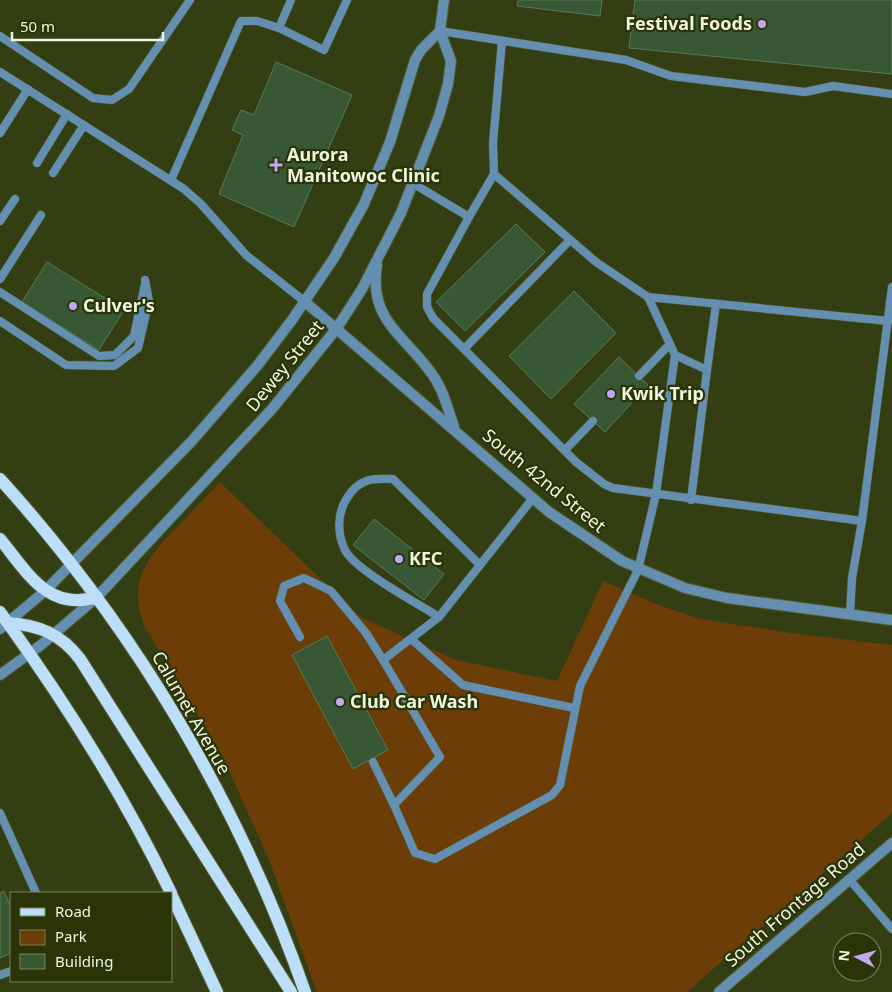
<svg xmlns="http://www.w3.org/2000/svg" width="892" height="992" font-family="'Noto Sans',sans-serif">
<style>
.green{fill:#6c3d06}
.building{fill:#385835;stroke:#597955}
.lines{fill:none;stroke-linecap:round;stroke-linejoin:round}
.service-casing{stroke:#515c33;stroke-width:9}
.minor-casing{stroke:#515c33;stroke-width:12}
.tertiary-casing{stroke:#515c33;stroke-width:12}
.primary-casing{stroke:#515c33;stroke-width:14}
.service{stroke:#648fb0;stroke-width:8}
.minor{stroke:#648fb0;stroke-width:10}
.tertiary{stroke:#648fb0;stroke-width:10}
.primary{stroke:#bcdef9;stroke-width:12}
.poi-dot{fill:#c4a7f1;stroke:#2a3407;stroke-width:2}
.labels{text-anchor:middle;stroke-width:4.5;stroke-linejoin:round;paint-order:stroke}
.poi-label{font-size:18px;font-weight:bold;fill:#eef6de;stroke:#2a3407;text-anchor:start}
.street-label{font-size:18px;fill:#eef6de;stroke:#2a3407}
</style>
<rect width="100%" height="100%" fill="#333f13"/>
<path class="green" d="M220 482 360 617 456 660 557 681 603 581 658 605 700 619 798 634 892 645V813L687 992H317L269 860 223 757 146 629C126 582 146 559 177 527 191 512 206 497 220 482Z"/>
<g class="building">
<path d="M518 0H602L600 16 517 6Z"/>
<path d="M635 0H892V74L629 48Z"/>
<path d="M276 62 352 95 294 227 219 194 243 135 232 130 241 110 254 115Z"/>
<path d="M516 224 545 252 465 331 436 302Z"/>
<path d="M47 262 124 310 99 350 22 302Z"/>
<path d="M574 291 616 333 551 399 509 356Z"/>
<path d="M619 357 648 385 605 432 574 404Z"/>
<path d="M374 519 444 574 424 600 353 545Z"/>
<path d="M327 636 388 750 353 769 292 655Z"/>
<path d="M4 891 11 908V953L0 958V893Z"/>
</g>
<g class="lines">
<defs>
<g id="service">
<path d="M279 28 324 50 347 0"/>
<path d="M440 31 626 60 671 76 805 92 833 86 892 94"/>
<path d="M0 36 93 98 112 100 129 89 190 0"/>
<path d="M0 72 184 189 201 204 246 255 304 301"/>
<path d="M0 133 28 89"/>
<path d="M37 163 67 114"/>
<path d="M53 173 84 125"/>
<path d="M494 174 493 143 502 41"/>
<path d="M171 180 241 21H257L279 28 291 0"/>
<path d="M414 184 469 217 494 174 596 262 648 297 675 355 656 494 638 570 580 686 560 785 552 795 435 859 415 853 394 805 440 757 383 660 439 617 533 498"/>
<path d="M469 217 427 294V307L433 318 576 462 604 484 613 488 862 521 852 578 850 615"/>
<path d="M0 221 15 199"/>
<path d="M0 279 41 215"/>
<path d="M0 292 99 356 115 355 134 336 145 284"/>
<path d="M648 297 888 321"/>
<path d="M0 321 66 365 114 366 138 348 149 301 145 280"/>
<path d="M464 349 570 240"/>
<path d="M675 355 707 370 691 500"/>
<path d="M707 370 716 304"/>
<path d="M639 376 670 344"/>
<path d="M565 450 593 421"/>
<path d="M862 521 892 287"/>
<path d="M439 617C417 603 355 570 345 550 337 534 337 513 347 498 359 479 371 478 393 479L479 564"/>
<path d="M300 637 280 601 284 586 304 578 331 591 366 633 383 660"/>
<path d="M411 639 463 685 574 708"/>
<path d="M373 762 394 805"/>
<path d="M0 813 36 893"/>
<path d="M849 879 892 929"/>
<path d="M0 975 11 971"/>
</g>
<path id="minor" d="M719 992 892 843"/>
<g id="tertiary">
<path d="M377 265C368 321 405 335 432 374 443 389 448 409 454 427"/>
<path d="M304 301 549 512 622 561 685 588 727 598 892 620"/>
<path d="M0 629 45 591 191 442 257 366 292 320 334 258 364 204 390 142 415 60 421 50 440 31"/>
<path d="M0 675 41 645 97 597 272 409 337 328 362 289 401 213 439 116 448 84 451 61 440 31 444 0"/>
</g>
<g id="primary">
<path d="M0 479C134 627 239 803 305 992"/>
<path d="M0 539C27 572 48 612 97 597"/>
<path d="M0 612C64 700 124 795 171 893"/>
<path d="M8 623C39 625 61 634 80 659L291 992"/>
<path d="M171 894 217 992"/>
</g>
</defs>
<use href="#service" class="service-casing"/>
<use href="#minor" class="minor-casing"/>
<use href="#tertiary" class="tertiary-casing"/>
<use href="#primary" class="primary-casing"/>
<use href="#service" class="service"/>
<use href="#minor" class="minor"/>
<use href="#tertiary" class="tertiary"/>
<use href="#primary" class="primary"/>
</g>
<g class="poi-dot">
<circle cx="762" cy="24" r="5"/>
<path d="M273.5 157.5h5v5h5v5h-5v5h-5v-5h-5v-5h5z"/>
<circle cx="73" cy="306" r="5"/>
<circle cx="611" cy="394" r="5"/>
<circle cx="399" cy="559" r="5"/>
<circle cx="340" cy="702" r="5"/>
</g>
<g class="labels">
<g class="poi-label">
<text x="752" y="30" text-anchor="end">Festival Foods</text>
<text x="287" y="161">Aurora<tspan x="287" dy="21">Manitowoc Clinic</tspan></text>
<text x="83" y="312">Culver's</text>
<text x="621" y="400">Kwik Trip</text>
<text x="409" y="565">KFC</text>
<text x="350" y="708">Club Car Wash</text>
</g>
<g class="street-label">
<text transform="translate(285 366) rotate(-51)" y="6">Dewey Street</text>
<text transform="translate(544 481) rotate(39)" y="6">South 42nd Street</text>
<text transform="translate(191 713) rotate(60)" y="6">Calumet Avenue</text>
<text transform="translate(795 905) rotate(-41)" y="6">South Frontage Road</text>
</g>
</g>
<rect x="10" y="892" width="162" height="90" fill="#2a3407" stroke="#78825d"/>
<rect x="20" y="908" width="25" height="8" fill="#bcdef9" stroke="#78825d"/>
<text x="55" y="917" font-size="15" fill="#eef6de">Road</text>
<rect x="20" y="930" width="25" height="15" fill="#6c3d06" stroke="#78825d"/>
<text x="55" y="942" font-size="15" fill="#eef6de">Park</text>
<rect x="20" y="954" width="25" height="15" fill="#385835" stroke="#78825d"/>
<text x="55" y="967" font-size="15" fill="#eef6de">Building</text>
<g transform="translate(857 957) rotate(276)"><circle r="24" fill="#2a3407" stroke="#78825d"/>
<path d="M0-4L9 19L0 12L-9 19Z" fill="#c4a7f1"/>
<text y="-8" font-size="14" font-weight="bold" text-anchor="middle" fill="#eef6de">N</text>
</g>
<path d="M12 32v8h151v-8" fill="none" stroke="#eef6de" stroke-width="2.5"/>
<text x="20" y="32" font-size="15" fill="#eef6de" stroke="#2a3407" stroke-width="4" paint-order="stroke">50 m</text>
</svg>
